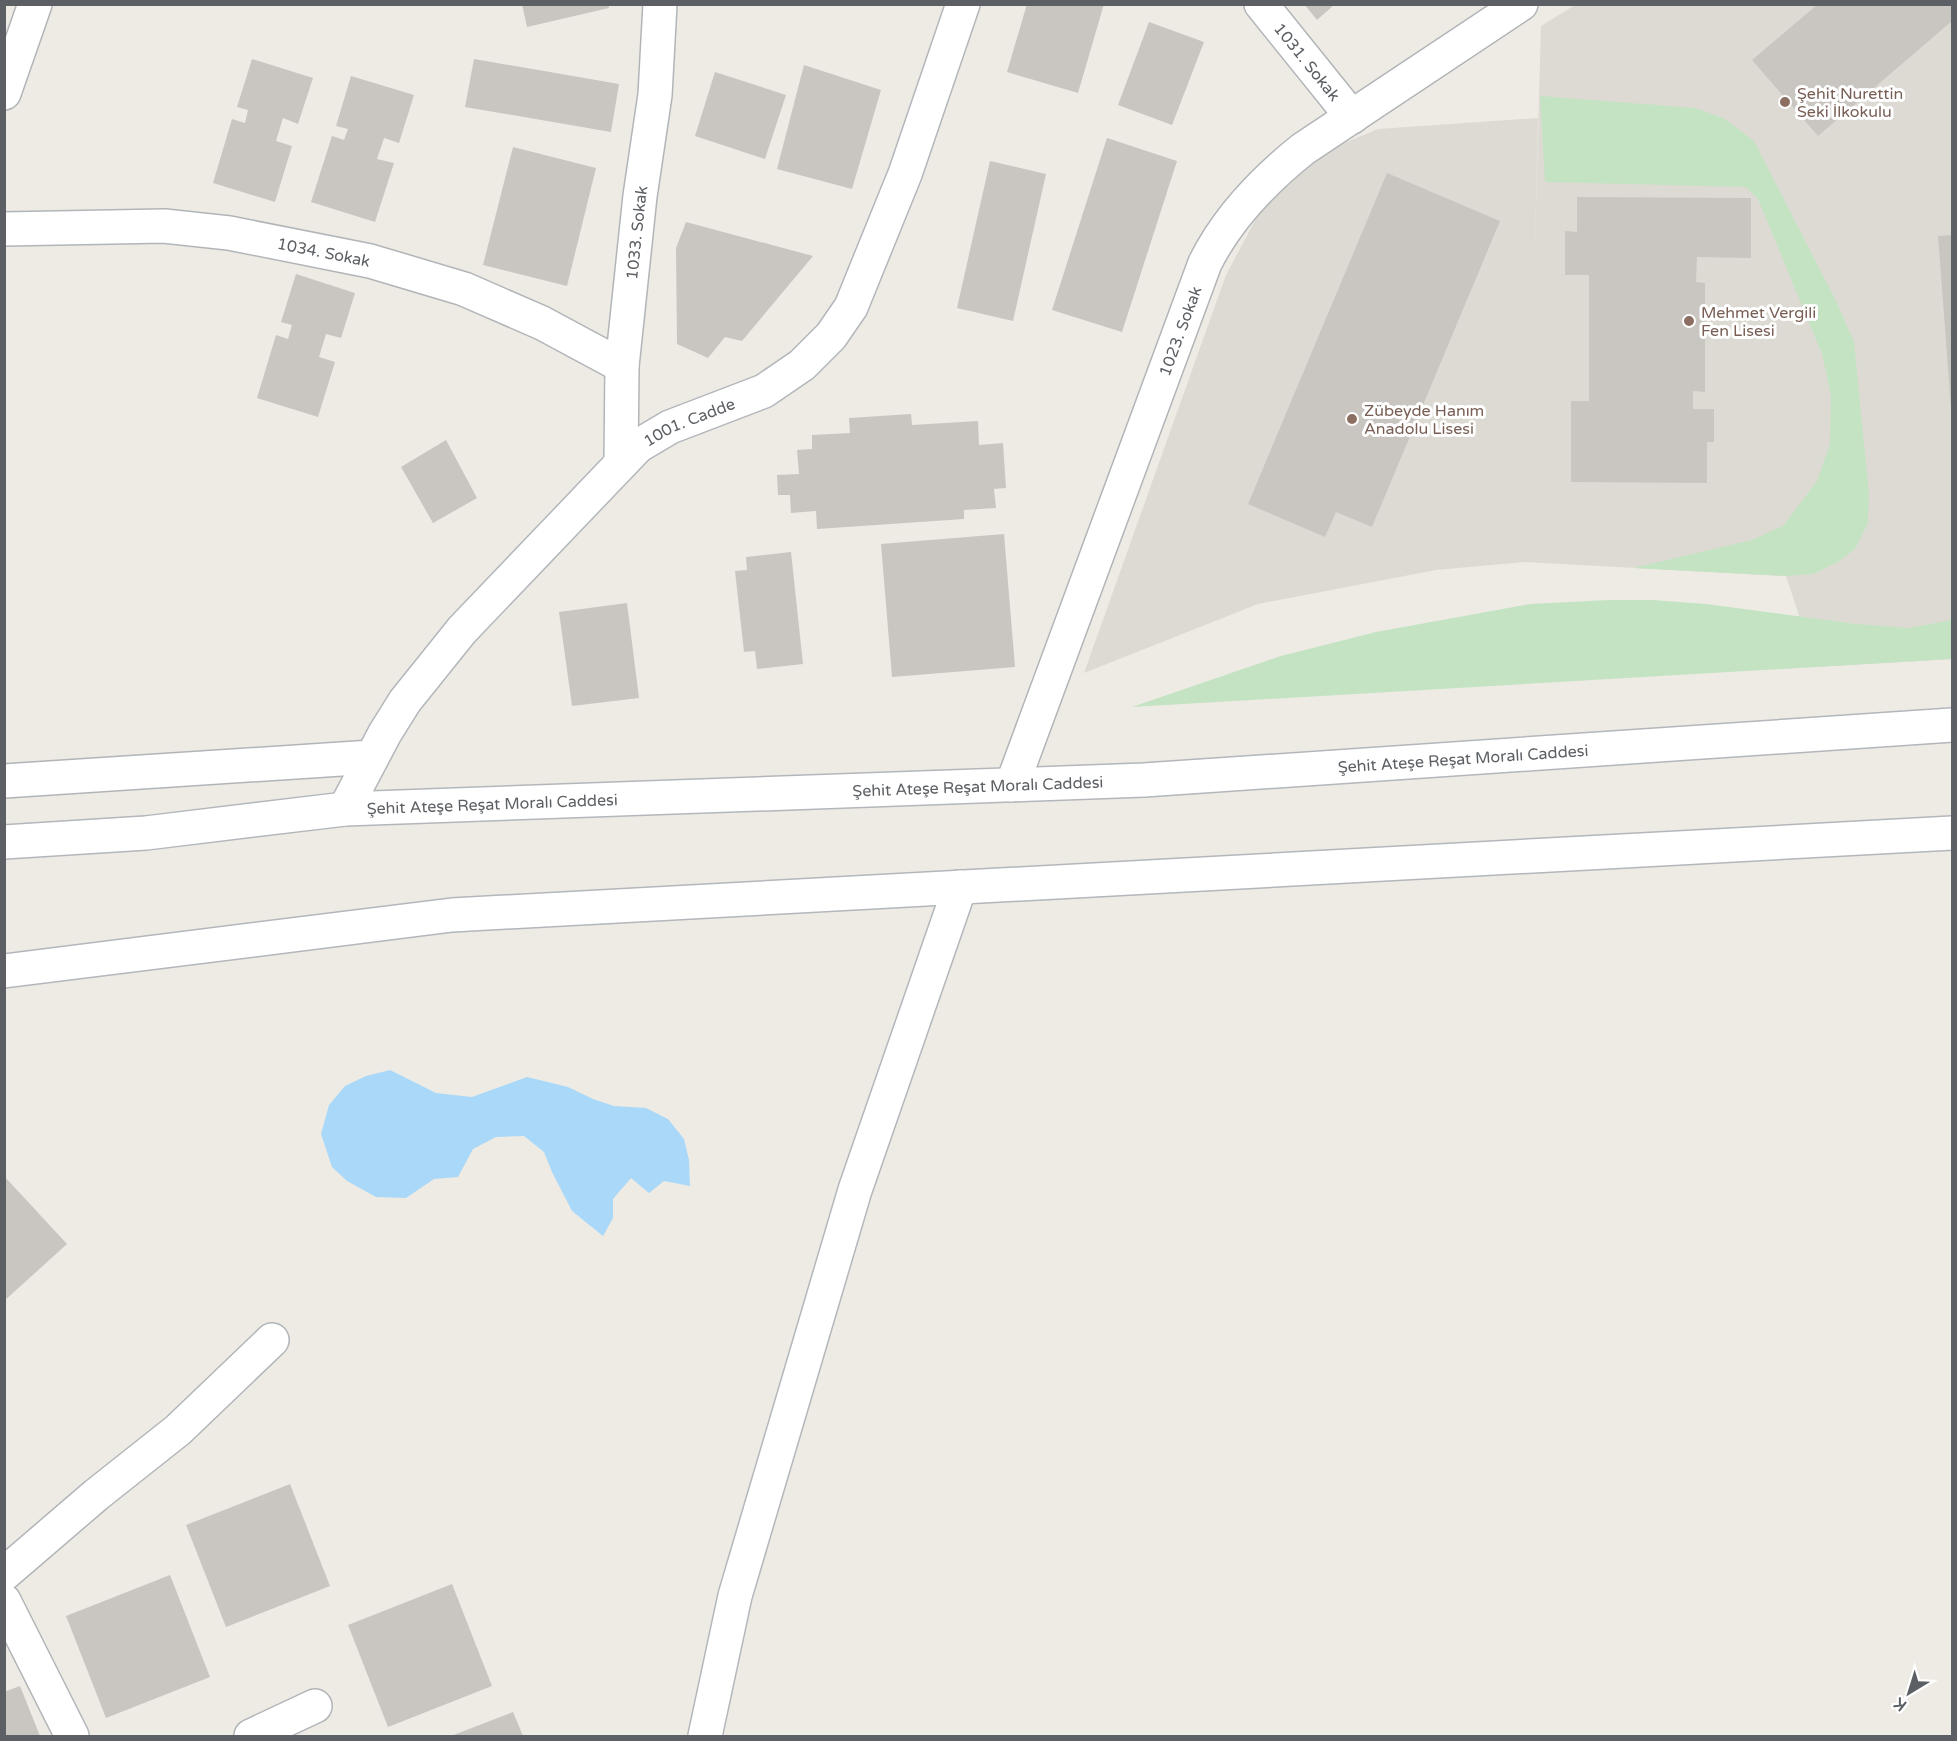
<svg xmlns="http://www.w3.org/2000/svg" width="1957" height="1741" font-family="'Varela Round',sans-serif">
<style>
.education{fill:#dddad3}
.green{fill:#c4e3c3}
.water{fill:#aad8f8}
.building{fill:#c9c6c2}
.lines{fill:none;stroke-linecap:round;stroke-linejoin:round}
.street-casing{stroke:#b2b5b8;stroke-width:36}
.secondary-casing{stroke:#b3b7bb;stroke-width:36}
.street{stroke:#fff;stroke-width:33}
.secondary{stroke:#fff;stroke-width:33}
.education-dot{fill:#8d6e63;stroke:#fff;stroke-width:2}
.labels{text-anchor:middle;stroke-width:6;stroke-linejoin:round;paint-order:stroke}
.street-label{font-size:16px;fill:#5c6064;stroke:#fff}
.education-label{font-size:16px;fill:#785e54;stroke:#fff;text-anchor:start}
</style>
<rect width="100%" height="100%" fill="#edebe4"/>
<path class="education" d="M1575 5H1952V659L1816 667 1786 576 1525 562 1436 570 1258 604 1084 673 1226 275 1267 198 1311 157 1378 129 1538 118 1534 281 1541 26Z"/>
<g class="green">
<path d="M1540 96 1696 108 1725 119 1754 141 1836 301 1854 342 1869 494 1868 523 1855 549 1838 562 1813 574 1786 576 1633 568 1752 540 1783 526 1817 481 1830 444 1831 396 1822 354 1758 199 1746 187 1545 182Z"/>
<path d="M1609 600H1652L1706 604 1856 624 1909 628 1947 621 1952 619V659L1132 707 1281 656 1376 632 1530 604Z"/>
</g>
<path class="water" d="M390 1070 436 1093 472 1097 527 1077 568 1087 593 1099 614 1106 646 1108 668 1119 684 1139 689 1160 690 1186 664 1181 649 1193 631 1178 613 1199V1218L603 1236 572 1211 552 1172 544 1152 524 1136 496 1137 473 1149 458 1177 434 1179 406 1198 376 1197 347 1181 332 1167 321 1134 329 1105 345 1086 366 1076Z"/>
<g class="building">
<path d="M522 4H608L609 8 527 27Z"/>
<path d="M1027 4H1104L1078 93 1007 72Z"/>
<path d="M1304 4H1335L1317 20Z"/>
<path d="M1818 4H1952V21L1818 136 1752 60Z"/>
<path d="M1149 22 1204 42 1172 125 1118 105Z"/>
<path d="M252 59 313 78 298 124 283 118 276 141 292 146 275 202 213 183 232 119 245 123 248 110 237 107Z"/>
<path d="M474 59 619 84 611 132 465 107Z"/>
<path d="M804 65 881 90 852 189 777 169Z"/>
<path d="M715 72 786 95 765 159 695 136Z"/>
<path d="M351 76 414 95 399 143 384 138 377 159 394 163 375 222 311 202 332 136 344 140 348 129 336 126Z"/>
<path d="M1107 138 1177 161 1122 332 1052 310Z"/>
<path d="M513 147 596 168 567 286 483 265Z"/>
<path d="M990 161 1046 174 1013 321 957 308Z"/>
<path d="M1387 173 1500 221 1372 527 1336 512 1325 537 1248 504Z"/>
<path d="M1577 197 1751 198V258L1697 257 1696 282 1705 283V392L1693 391V409H1714V442H1707V483L1571 482V401H1589V275H1565V231L1577 232Z"/>
<path d="M686 222 813 256 742 341 725 337 708 358 677 344 676 248Z"/>
<path d="M1952 235V407H1951L1938 236Z"/>
<path d="M296 274 355 293 341 338 326 334 319 357 335 362 318 417 257 398 276 335 288 339 292 325 281 322Z"/>
<path d="M911 414 912 425 978 421 979 445 1003 443 1006 488 994 489 996 508 964 510V519L817 529 816 511 791 513 790 495H778L777 475 799 474 797 450 812 449V435L850 433 849 418Z"/>
<path d="M446 440 477 498 433 523 401 467Z"/>
<path d="M1004 534 1015 667 892 677 881 544Z"/>
<path d="M791 552 803 664 757 669 755 651 744 652 735 571 747 570 746 557Z"/>
<path d="M627 603 639 698 572 706 559 612Z"/>
<path d="M4 1176 67 1244 4 1301Z"/>
<path d="M290 1484 330 1586 226 1627 186 1525Z"/>
<path d="M170 1575 210 1677 106 1718 66 1616Z"/>
<path d="M452 1584 492 1686 388 1727 348 1625Z"/>
<path d="M20 1686 40 1736H4V1692Z"/>
<path d="M513 1712 523 1736H451Z"/>
</g>
<g class="lines">
<defs>
<g id="street">
<path id="s1" d="M1261 4 1352 117"/>
<path d="M4 93 35 4"/>
<path id="s2" d="M4 229 164 226 229 233 370 261 464 289 542 323 622 366"/>
<path id="s3" d="M621 463 622 366 640 196 655 95 660 4"/>
<path d="M4 781 372 757"/>
<path id="s4" d="M1012 785 1205 263C1228 217 1263 181 1303 149L1521 4"/>
<path d="M4 1574 96 1495 178 1430 272 1340"/>
<path d="M4 1601 72 1736"/>
<path d="M251 1736 315 1706"/>
</g>
<g id="secondary">
<path id="s5" d="M345 809 385 733 405 701 462 630 638 446 670 427 764 391 802 365 831 336 851 307 905 174 963 4"/>
<path id="s6" d="M4 842 146 833 345 809 1144 780 1952 725"/>
<path d="M4 971 452 915 1952 833"/>
<path d="M705 1736 735 1596 855 1190 960 887"/>
</g>
</defs>
<use href="#street" class="street-casing"/>
<use href="#secondary" class="secondary-casing"/>
<use href="#street" class="street"/>
<use href="#secondary" class="secondary"/>
</g>
<g class="education-dot">
<circle cx="1785" cy="102" r="6"/>
<circle cx="1689" cy="321" r="6"/>
<circle cx="1352" cy="419" r="6"/>
</g>
<g class="labels">
<g class="street-label">
<text dy="6" stroke="none"><textPath href="#s1" startOffset="74">1031. Sokak</textPath></text>
<text dy="6" stroke="none"><textPath href="#s3" startOffset="231">1033. Sokak</textPath></text>
<text dy="6" stroke="none"><textPath href="#s2" startOffset="322">1034. Sokak</textPath></text>
<text dy="6" stroke="none"><textPath href="#s4" startOffset="484">1023. Sokak</textPath></text>
<text dy="6" stroke="none"><textPath href="#s5" startOffset="526">1001. Cadde</textPath></text>
<text dy="6" stroke="none"><textPath href="#s6" startOffset="1462">Şehit Ateşe Reşat Moralı Caddesi</textPath></text>
<text dy="6" stroke="none"><textPath href="#s6" startOffset="976">Şehit Ateşe Reşat Moralı Caddesi</textPath></text>
<text dy="6" stroke="none"><textPath href="#s6" startOffset="490">Şehit Ateşe Reşat Moralı Caddesi</textPath></text>
</g>
<g class="education-label">
<text x="1797" y="99">Şehit Nurettin<tspan x="1797" dy="18">Seki İlkokulu</tspan></text>
<text x="1701" y="318">Mehmet Vergili<tspan x="1701" dy="18">Fen Lisesi</tspan></text>
<text x="1364" y="416">Zübeyde Hanım<tspan x="1364" dy="18">Anadolu Lisesi</tspan></text>
</g>
</g>
<rect width="1957" height="1741" fill="none" stroke="#5c6064" stroke-width="12"/>
<g transform="translate(1909 1693) rotate(218)" stroke="#ffffff" stroke-width="4.5" paint-order="stroke">
<path d="M0-4.5L10 22L0 15L-10 22Z" fill="#5c6064"/>
<text y="-9" font-size="16" font-weight="bold" text-anchor="middle" fill="#5c6064">K</text>
</g>
</svg>
